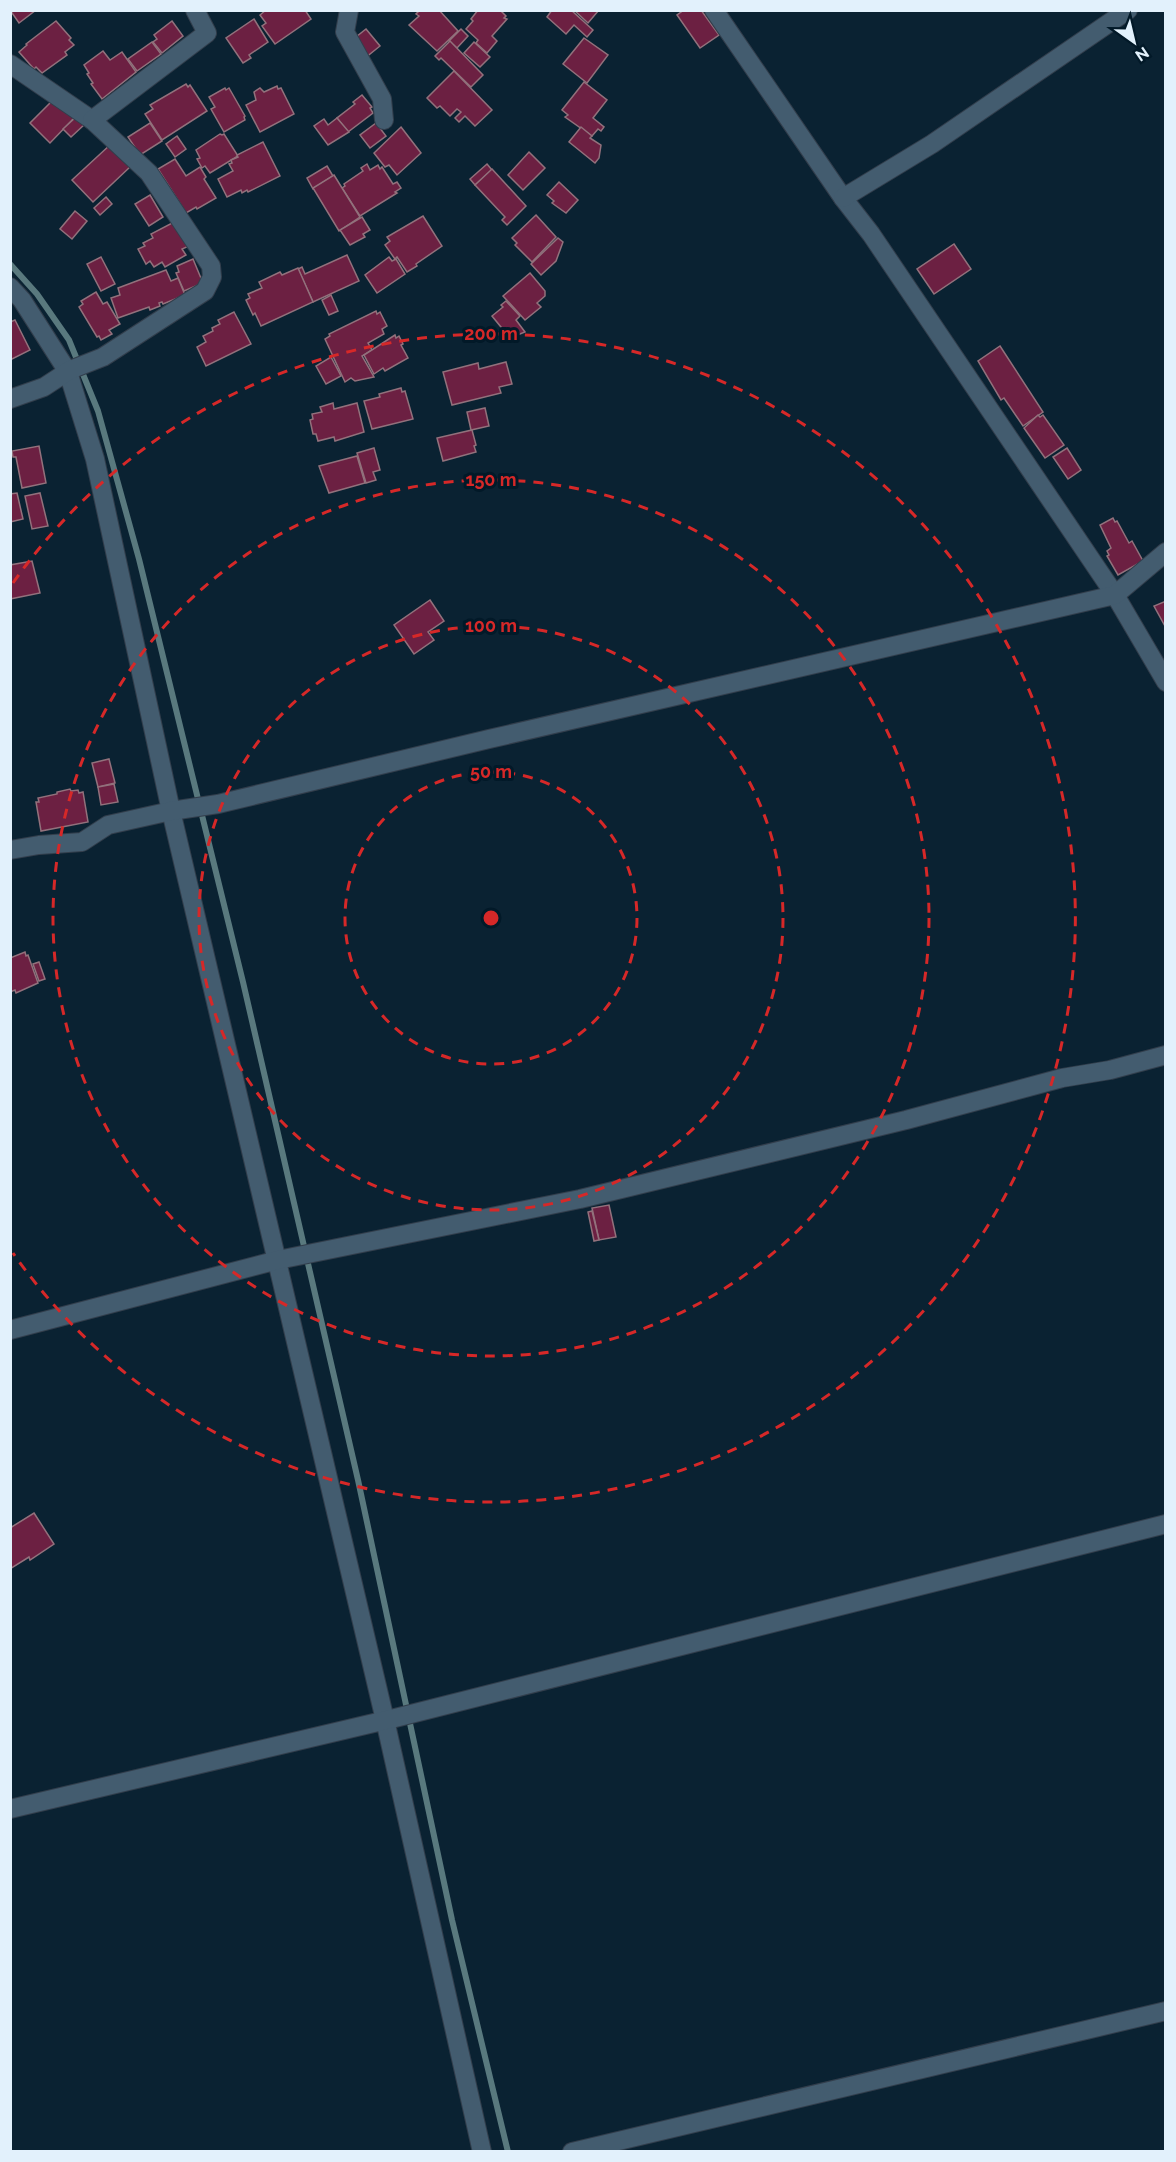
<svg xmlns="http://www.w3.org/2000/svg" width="1176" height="2162" font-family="Raleway,sans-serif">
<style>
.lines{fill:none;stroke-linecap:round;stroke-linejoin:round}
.stream{stroke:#59797e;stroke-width:6}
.building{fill:#6c2042;stroke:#92717c;stroke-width:1.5}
.minor-casing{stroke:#323e4c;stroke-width:20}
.minor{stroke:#435c6f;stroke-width:18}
.ring{fill:none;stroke:#d62828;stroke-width:3;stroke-dasharray:10 8}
.centre{fill:#d62828;stroke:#021928;stroke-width:3}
.ring-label{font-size:18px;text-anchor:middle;font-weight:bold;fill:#d62828;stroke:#021928;stroke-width:6;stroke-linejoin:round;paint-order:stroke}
</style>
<rect width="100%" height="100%" fill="#0a2232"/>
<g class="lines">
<path class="stream" d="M10 264 37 294 69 340 98 411 139 559 243 982 358 1480 452 1920 508 2152"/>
</g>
<g class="building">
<path d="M10 10H36L19 23Z"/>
<path d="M266 10H305L311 19 275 44 262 26 266 23 260 15Z"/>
<path d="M420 10H439L458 31 437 51 409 25 419 16 416 14Z"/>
<path d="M478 10H500L506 16 504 18 507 19 492 36 497 41 487 53 476 43 478 40 466 29 473 21 471 19Z"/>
<path d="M552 10H571L593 30 587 37 574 25 566 34 547 17Z"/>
<path d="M574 10H599L588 23Z"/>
<path d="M684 10H701L719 35 700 48 677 15Z"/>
<path d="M254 19 268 42 249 55 251 58 243 63 226 38Z"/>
<path d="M56 21 71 38 69 40 74 45 65 52 67 55 42 73 36 67 34 69 19 52 27 45 26 44Z"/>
<path d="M172 21 183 36 162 53 153 42 157 39 154 35Z"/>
<path d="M366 29 380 46 365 58 356 37Z"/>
<path d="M461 29 468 36 457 48 449 41Z"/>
<path d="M584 38 608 55 587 83 563 64Z"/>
<path d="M450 41 483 75 471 87 441 58 439 60 435 56Z"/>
<path d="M152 42 161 54 137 71 128 59Z"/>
<path d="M474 42 490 57 480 67 464 53Z"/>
<path d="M103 51 110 60 122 52 136 72 102 99 91 84 93 83 87 74 89 73 84 65Z"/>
<path d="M454 71 492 110 475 126 465 116 459 122 455 118 461 112 457 109 450 116 440 106 437 108 427 98Z"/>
<path d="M584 82 607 100 593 118 604 127 601 131 598 129 592 136 565 117 568 115 562 110Z"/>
<path d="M186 84 188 87 190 85 207 111 162 140 145 114 153 109 150 105Z"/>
<path d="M277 86 278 89 281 88 294 114 260 132 246 105 256 100 254 92 260 88 264 92Z"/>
<path d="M225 88 226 90 229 88 245 116 244 117 245 120 224 132 211 109 215 107 209 97Z"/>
<path d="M362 95 372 107 370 108 373 113 348 132 337 118 355 104 353 102Z"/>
<path d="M54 99 75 117 50 143 30 123Z"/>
<path d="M77 116 85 124 71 137 63 129Z"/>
<path d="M337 118 349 132 328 145 314 126 324 119 328 125Z"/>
<path d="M150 123 162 141 140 155 128 137Z"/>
<path d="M376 123 386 136 370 148 360 135Z"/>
<path d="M401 127 421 153 397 175 389 165 385 167 374 153Z"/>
<path d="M581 127 592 136 590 138 601 145 599 158 595 163 569 142Z"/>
<path d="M220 134 222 135 224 134 238 156 210 173 205 166 202 168 197 159 200 158 196 150Z"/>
<path d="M177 136 186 149 175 157 166 144Z"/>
<path d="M263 142 280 176 248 192 247 190 242 193 241 190 227 197 218 179 233 171 229 164 232 163 231 160 238 157 237 155Z"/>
<path d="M111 144 131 166 93 202 72 180Z"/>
<path d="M529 152 545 168 523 190 508 175Z"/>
<path d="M175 159 186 176 200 167 206 177 204 179 216 198 197 209 196 207 186 213 158 169Z"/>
<path d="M367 164 370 170 378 165 380 169 382 167 393 184 397 182 401 188 395 192 397 193 360 216 342 188 345 186 344 184 363 171 361 168Z"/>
<path d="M487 164 492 170 475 185 470 179Z"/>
<path d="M327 166 333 176 313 189 307 178Z"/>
<path d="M492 169 526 206 507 225 502 220 505 217 475 185Z"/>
<path d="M334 175 360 217 339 231 313 188Z"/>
<path d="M559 182 578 200 566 213 552 203 554 201 547 195Z"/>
<path d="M150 195 163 217 149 226 135 204Z"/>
<path d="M106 197 112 204 100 215 94 208Z"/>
<path d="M75 211 87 221 72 239 60 229Z"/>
<path d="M536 215 556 237 532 262 515 245 517 243 512 238Z"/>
<path d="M423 216 442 246 416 264 417 266 407 272 397 257 395 259 385 245 390 241 387 237Z"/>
<path d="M362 217 370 230 363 234 365 237 350 245 340 230Z"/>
<path d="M176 221 189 246 182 249 186 255 165 267 162 262 154 267 150 261 146 264 138 249 145 246 143 243 153 238 151 234Z"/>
<path d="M558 238 563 242 556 261 541 275 531 264Z"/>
<path d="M954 244 971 269 934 294 917 269Z"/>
<path d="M347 255 359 281 313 302 298 269 302 267 305 274Z"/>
<path d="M101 257 115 284 101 291 87 264Z"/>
<path d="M389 257 392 261 396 259 405 274 377 293 365 275Z"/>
<path d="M193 259 203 283 184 291 176 273 179 272 177 266Z"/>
<path d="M298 268 313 302 261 326 255 313 253 315 246 300 250 298 248 294 262 288 259 282 280 272 282 275Z"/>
<path d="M166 270 171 281 178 278 185 295 163 304 162 302 159 303 160 306 150 310 149 307 118 318 111 298 120 295 118 288Z"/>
<path d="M530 273 545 291V296L537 303 541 307 525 320 503 296Z"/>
<path d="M96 292 103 304 107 302 120 324 109 330 112 334 101 340 99 336 97 337 79 307 83 304 81 301Z"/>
<path d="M331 295 338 311 329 315 322 300Z"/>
<path d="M506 301 520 316 516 320 525 332 510 338 492 316 503 307 501 305Z"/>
<path d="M376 311 377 314 380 312 387 326 382 329 384 334 368 343 372 350 362 356 374 377 355 381 351 378 345 382 325 339 330 336 329 334Z"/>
<path d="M234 312 251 344 206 366 197 347 206 342 203 336 213 331 212 328 220 324 218 320Z"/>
<path d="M15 320 30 350 10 360V322Z"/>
<path d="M395 335 396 338 399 336 403 344 401 345 408 358 385 371 383 368 374 374 364 355Z"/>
<path d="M1000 346 1043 412 1023 426 1004 398 1001 400 978 361Z"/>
<path d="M331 357 341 376 326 384 316 366Z"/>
<path d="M506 362 512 384 499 387 501 393 452 405 443 372 478 363 479 369Z"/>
<path d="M401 388 402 392 405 391 413 419 372 429 364 401 380 397 379 394Z"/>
<path d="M333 403 334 409 357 403 364 432 335 441 334 437 318 441 316 434H313L310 420 313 419 312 414 322 412 320 407Z"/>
<path d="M485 408 489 426 471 430 467 412Z"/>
<path d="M1038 415 1040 417 1043 415 1064 445 1045 458 1024 428Z"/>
<path d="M472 430 476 445 474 446 476 452 443 461 437 438Z"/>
<path d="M39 446 46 483 22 488 16 457H13L12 451Z"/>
<path d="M374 448 380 470 373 472 376 480 366 483 357 453Z"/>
<path d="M1067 448 1081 470 1068 479 1053 457Z"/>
<path d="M357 456 365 483 329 493 319 466Z"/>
<path d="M17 493 23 519 10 522V494Z"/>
<path d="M40 493 48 526 32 529 25 496Z"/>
<path d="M1113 518 1115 522 1117 521 1129 543 1132 541 1143 561 1118 575 1107 556 1109 555 1107 551 1111 548 1100 525Z"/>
<path d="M32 561 40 593 10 599V565Z"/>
<path d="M430 600 444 621 428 632 434 640 414 654 394 625Z"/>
<path d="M1166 601V628L1154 606Z"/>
<path d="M109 759 115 783 98 787 92 763Z"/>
<path d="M114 784 118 802 101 805 98 787Z"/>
<path d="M70 789 71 791 78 790 79 793 83 792 88 822 41 831 36 802H39L38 798 57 794V792Z"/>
<path d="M25 952 26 956 28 955 38 983 16 993 15 990 10 992V958Z"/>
<path d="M39 962 45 979 39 981 33 964Z"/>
<path d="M609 1205 616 1237 599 1240 592 1208Z"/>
<path d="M592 1211 599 1240 594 1241 588 1212Z"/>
<path d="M34 1513 54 1544 30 1560 29 1557 10 1569V1528Z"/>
</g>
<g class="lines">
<defs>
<g id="minor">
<path d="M349 10 345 32 382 99 384 120"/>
<path d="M714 10 843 198 871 234 1115 595 1166 682"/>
<path d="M10 64 92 120"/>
<path d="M843 198 932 144 1128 10"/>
<path d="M10 287 22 300 68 372 95 459 171 811 385 1720 482 2152"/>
<path d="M10 399 44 387 70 370 103 357 205 291 212 277 211 266 149 173 92 120 207 33 195 10"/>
<path d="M10 850 39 845 82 842 108 825 171 811 218 804 489 739 1115 595 1166 552"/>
<path d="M10 1330 278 1260 580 1199 906 1120 1062 1078 1110 1070 1166 1055"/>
<path d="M10 1809 395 1718 1166 1524"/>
<path d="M572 2152 1166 2011"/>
</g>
</defs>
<use href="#minor" class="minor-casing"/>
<use href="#minor" class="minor"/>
</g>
<g class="ring">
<circle cx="491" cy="918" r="146"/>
<circle cx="491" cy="918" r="292"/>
<circle cx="491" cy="918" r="438"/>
<path d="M13 583A584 584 0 1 1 13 1253"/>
</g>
<circle cx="491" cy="918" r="9" class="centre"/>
<g class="ring-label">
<text x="491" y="340">200 m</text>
<text x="491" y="486">150 m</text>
<text x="491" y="632">100 m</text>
<text x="491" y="778">50 m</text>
</g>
<rect width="1176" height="2162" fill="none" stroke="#e2f1fc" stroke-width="24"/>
<g transform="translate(1134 42) rotate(146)" stroke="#021928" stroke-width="4.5" paint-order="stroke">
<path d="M0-4.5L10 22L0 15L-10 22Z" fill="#e2f1fc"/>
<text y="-9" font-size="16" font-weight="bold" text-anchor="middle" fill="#e2f1fc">N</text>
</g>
</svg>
